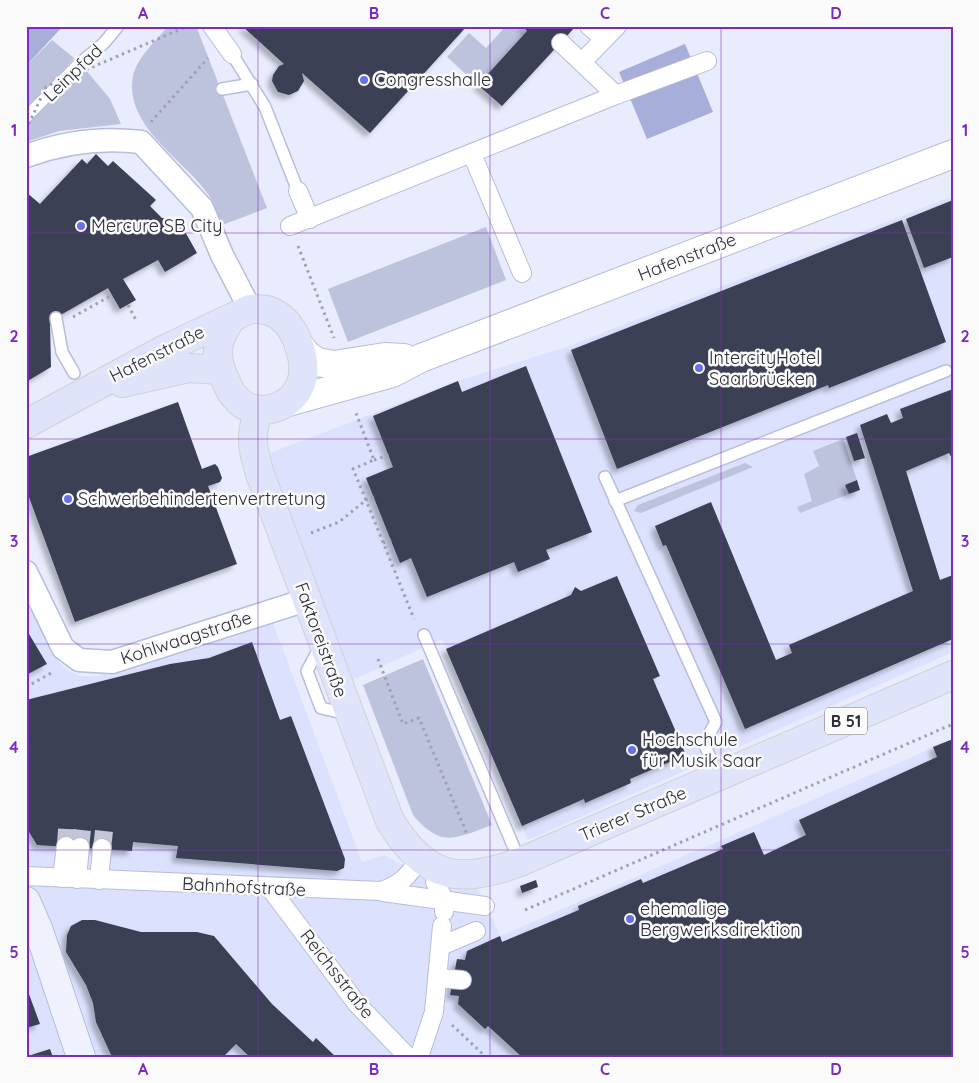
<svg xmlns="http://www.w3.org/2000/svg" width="979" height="1083" font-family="Quicksand,sans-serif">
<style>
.built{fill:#dce2fe}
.green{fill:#bdc2dd}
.water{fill:#a6aed9}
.building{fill:#3b3f55;filter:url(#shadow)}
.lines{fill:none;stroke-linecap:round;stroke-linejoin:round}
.pedestrian-tunnel{stroke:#c2c6d6;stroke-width:18;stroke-dasharray:18 9;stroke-linecap:butt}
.service-casing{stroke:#b8bdd9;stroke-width:14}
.pedestrian-casing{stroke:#b8bdd9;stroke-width:20}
.minor-casing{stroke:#b8bdd9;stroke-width:25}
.tertiary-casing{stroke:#b8bdd9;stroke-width:30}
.secondary-casing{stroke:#b8bdd9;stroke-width:30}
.primary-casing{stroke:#d1d1d3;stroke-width:30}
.path{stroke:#9ea2b0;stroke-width:3;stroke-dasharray:2.5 4;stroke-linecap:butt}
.service{stroke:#fff;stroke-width:11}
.pedestrian{stroke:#fff;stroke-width:18}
.minor{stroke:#fff;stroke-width:22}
.tertiary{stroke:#fff;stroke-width:28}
.secondary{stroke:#eff2fd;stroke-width:28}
.primary{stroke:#e0e4fb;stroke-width:28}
.path-bridge{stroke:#9ea2b0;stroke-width:3;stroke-dasharray:2.5 4;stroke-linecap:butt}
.grid{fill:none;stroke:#7b2cbf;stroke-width:1;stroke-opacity:0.55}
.poi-dot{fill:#686fe8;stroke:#fafafa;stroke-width:2}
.labels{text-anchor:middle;stroke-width:5;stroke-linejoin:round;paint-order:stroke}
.shield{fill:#fafafa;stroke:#6a6b73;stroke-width:1}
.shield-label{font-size:16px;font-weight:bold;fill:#2c2e39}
.street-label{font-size:18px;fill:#2c2e39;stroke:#fafafa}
.poi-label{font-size:18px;fill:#2c2e39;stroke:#fafafa;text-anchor:start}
.neatline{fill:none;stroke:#7b2cbf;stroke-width:2}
.grid-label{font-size:16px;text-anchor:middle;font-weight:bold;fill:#7b2cbf}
</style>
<defs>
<filter id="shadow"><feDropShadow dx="-4.5" dy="4.5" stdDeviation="2.5" flood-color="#0004"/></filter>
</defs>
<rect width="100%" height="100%" fill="#e8ecfd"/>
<g class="built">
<path d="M953 196V652L528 840 442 639 350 681 265 455 458 381 569 346Z"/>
<path d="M26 597 54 655 65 669 80 676H97L273 623 362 862 384 855 435 882 462 889H478L500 936 953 739V1055L951 1057H26Z"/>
</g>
<g class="green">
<path d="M168 26H196L267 208 222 225C218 215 214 203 208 194 184 159 124 127 133 76 137 57 157 40 168 26Z"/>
<path d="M506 26H522L527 31 478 85 447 57 469 33 486 48Z"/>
<path d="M52 40 74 58 53 82 26 107V66Z"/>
<path d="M85 69 110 99 121 124 59 131 26 142V125Z"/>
<path d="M486 227 506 280 348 342 328 289Z"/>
<path d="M843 439 857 480 845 485 849 494 800 513 797 507 812 501 804 474 819 466 813 451Z"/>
<path d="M745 463 753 467 641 513 634 511 638 505Z"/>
<path d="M423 659 492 825C456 838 442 849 413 815L363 685Z"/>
</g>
<g class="water">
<path d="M26 26H63L26 66Z"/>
<path d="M685 44 713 112 647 139 619 72Z"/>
</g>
<g class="building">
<path d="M242 26H467L370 133 302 73 304 81 298 91 289 95 278 92 272 81 273 75 279 66 284 64Z"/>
<path d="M522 26H576L502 106 478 85 527 31Z"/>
<path d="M96 154 108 166 113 161 156 200 150 206 162 218 178 219 197 253 165 272 158 260 123 279 136 300 120 309 108 288 50 321 51 367 26 382V192L40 204 82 159 87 164Z"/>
<path d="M953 200V257L924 268 906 219Z"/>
<path d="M902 220 946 342 829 388 828 385 617 469 571 350Z"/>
<path d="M526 366 592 532 546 550 550 559 518 572 514 562 427 597 411 558 400 563 366 478 393 467 373 416 458 381 462 392Z"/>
<path d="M953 389V460L949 453 906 471 940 580 953 575V639L745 729 666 545 663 546 655 526 711 502 776 660 792 653 789 645 913 591 860 425 887 414 891 423 903 418 900 409Z"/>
<path d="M178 402 202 469 215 464 218 467 222 478 220 482 208 486 237 564 75 622 26 489V457Z"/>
<path d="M857 433 865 458 854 461 846 437Z"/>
<path d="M857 480 860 490 849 494 845 485Z"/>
<path d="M617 576 660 676 653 679 686 755 630 779 631 783 585 803 584 799 522 826 446 649 571 595 575 587 581 591Z"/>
<path d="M26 629 47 664 26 675Z"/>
<path d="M252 642 280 720 291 716 345 859 344 868 337 871 176 858 178 846 133 842 132 851 37 845 26 827V700L170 664 209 658Z"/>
<path d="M953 739V1057H522L488 1026 485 1029 458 1004 459 996 450 995 457 959 465 960 467 951 500 936 502 942 579 910 578 906 641 879 643 883 723 849 721 846 754 832 764 855 806 835 799 820 937 757 933 747Z"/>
<path d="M536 880 538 887 522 893 520 886Z"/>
<path d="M82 920H95L141 932H197L214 936 272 1004 313 1042 316 1038 336 1057H250L236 1044 223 1057H112L96 1022 93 1003 86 985 66 952 67 935 71 926Z"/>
<path d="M26 986 40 1024 26 1028Z"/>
<path d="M50 1049 53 1057H28V1056Z"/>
</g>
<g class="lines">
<g class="pedestrian-tunnel">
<path d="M66 846 67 829"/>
<path d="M80 847 82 830"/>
<path d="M102 848 104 831"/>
</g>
<defs>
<g id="service">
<path d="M232 54 265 107 298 191"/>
<path d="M222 89 252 84"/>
<path d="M26 117 79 64 104 43 118 26"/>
<path d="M56 318 62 352 74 373"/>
<path d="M605 477 716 722 704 743 718 777"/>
<path d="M615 501 946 371"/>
<path d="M424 635 520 862"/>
<path d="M321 645 307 671 321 708 347 714"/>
</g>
<g id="pedestrian">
<path d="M212 26 232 54"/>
<path d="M589 26 604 39"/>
<path d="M561 43 616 95"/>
<path d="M582 62 617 26"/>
<path d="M472 154 522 273"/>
<path d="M298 191 310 219"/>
<path d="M290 226 616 95 707 61"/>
<path d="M26 876 381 891C400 885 408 876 419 860"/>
<path d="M62 878 66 846"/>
<path d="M77 879 80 847"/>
<path d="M436 879 435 882 444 900V912"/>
<path d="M99 880 102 848"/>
<path d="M270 888 357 1004 408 1057"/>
<path d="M383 892 485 906"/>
<path d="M441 946 476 931"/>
<path d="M437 978 462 980"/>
<path d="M419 1057 434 1012 442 926"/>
</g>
<g id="minor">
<path d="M26 156C64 142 100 137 141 142L202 208 222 255 250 309"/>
<path d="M26 572 63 648 79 660 112 662 306 600"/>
</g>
<g id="tertiary">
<path d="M299 345 307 355 317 362 334 365 385 357 404 358"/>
<path d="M288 402 392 373 421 358 953 154"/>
</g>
<path id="secondary" d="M26 901 39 931 81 1057"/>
<g id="primary">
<path d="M122 383 188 368 221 370"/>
<path d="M258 411C250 438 252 447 260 474L390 821C426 879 458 885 520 862L953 675"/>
<path d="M26 424 165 349 250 309C261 309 270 309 279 316 298 329 310 367 299 388 287 411 252 419 235 397 230 392 227 384 224 377 213 353 217 339 232 318"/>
</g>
</defs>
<use href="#service" class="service-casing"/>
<use href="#pedestrian" class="pedestrian-casing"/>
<use href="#minor" class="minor-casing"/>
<use href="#tertiary" class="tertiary-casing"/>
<use href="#secondary" class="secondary-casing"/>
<use href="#primary" class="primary-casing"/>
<g class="path">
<path d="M151 122 208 58"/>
<path d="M298 246 334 338"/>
<path d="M128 305 136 320"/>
<path d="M73 317 112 295"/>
<path d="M374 460 389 455"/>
<path d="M374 497 366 500 414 619"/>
<path d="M311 533 339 522 366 500 353 469 374 460 356 413"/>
<path d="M383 543 391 540"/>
<path d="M378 659 403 724 419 718 467 834"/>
<path d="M26 687 53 672"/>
<path d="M525 910 953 724"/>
<path d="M452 1025 486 1057"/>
</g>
<use href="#service" class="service"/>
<use href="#pedestrian" class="pedestrian"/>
<use href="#minor" class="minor"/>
<use href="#tertiary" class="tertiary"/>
<use href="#secondary" class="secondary"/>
<use href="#primary" class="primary"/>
<path class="path-bridge" d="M26 130 46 87 188 26"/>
</g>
<path class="grid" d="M258 26V1057M490 26V1057M721 26V1057M26 233H953M26 439H953M26 644H953M26 850H953"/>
<g class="poi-dot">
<circle cx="364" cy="80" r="5"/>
<circle cx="81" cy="226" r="5"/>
<circle cx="699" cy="368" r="5"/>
<circle cx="68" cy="499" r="5"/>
<circle cx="632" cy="750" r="5"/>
<circle cx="630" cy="919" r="5"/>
</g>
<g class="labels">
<rect class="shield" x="825" y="707.5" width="42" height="27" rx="4"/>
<g class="shield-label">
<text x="846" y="727">B 51</text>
</g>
<g class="street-label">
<text transform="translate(73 73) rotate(-44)" y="6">Leinpfad</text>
<text transform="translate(687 257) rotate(-21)" y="6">Hafenstraße</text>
<text transform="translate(157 354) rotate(-27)" y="6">Hafenstraße</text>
<text transform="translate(186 638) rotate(-18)" y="6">Kohlwaagstraße</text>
<text transform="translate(321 640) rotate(70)" y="6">Faktoreistraße</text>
<text transform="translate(633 814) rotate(-23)" y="6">Trierer Straße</text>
<text transform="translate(244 887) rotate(3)" y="6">Bahnhofstraße</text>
<text transform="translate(337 974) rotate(52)" y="6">Reichsstraße</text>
</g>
<g class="poi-label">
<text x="374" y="86">Congresshalle</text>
<text x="91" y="232">Mercure SB City</text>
<text x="709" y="364">IntercityHotel<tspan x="709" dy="21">Saarbrücken</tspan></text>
<text x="78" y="505">Schwerbehindertenvertretung</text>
<text x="642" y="746">Hochschule<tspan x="642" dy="21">für Musik Saar</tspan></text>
<text x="640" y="915">ehemalige<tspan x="640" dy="21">Bergwerksdirektion</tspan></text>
</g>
</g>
<rect width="979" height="1083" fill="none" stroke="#fafafa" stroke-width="55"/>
<rect x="28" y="28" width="924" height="1028" class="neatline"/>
<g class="grid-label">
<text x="143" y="19">A</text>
<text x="374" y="19">B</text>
<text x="605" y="19">C</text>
<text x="836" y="19">D</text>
<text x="14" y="136">1</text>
<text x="965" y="136">1</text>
<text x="14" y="342">2</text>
<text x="965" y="342">2</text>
<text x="14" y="547">3</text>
<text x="965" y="547">3</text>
<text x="14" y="753">4</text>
<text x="965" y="753">4</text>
<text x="14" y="958">5</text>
<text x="965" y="958">5</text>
<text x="143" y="1075">A</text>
<text x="374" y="1075">B</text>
<text x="605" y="1075">C</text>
<text x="836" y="1075">D</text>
</g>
</svg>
